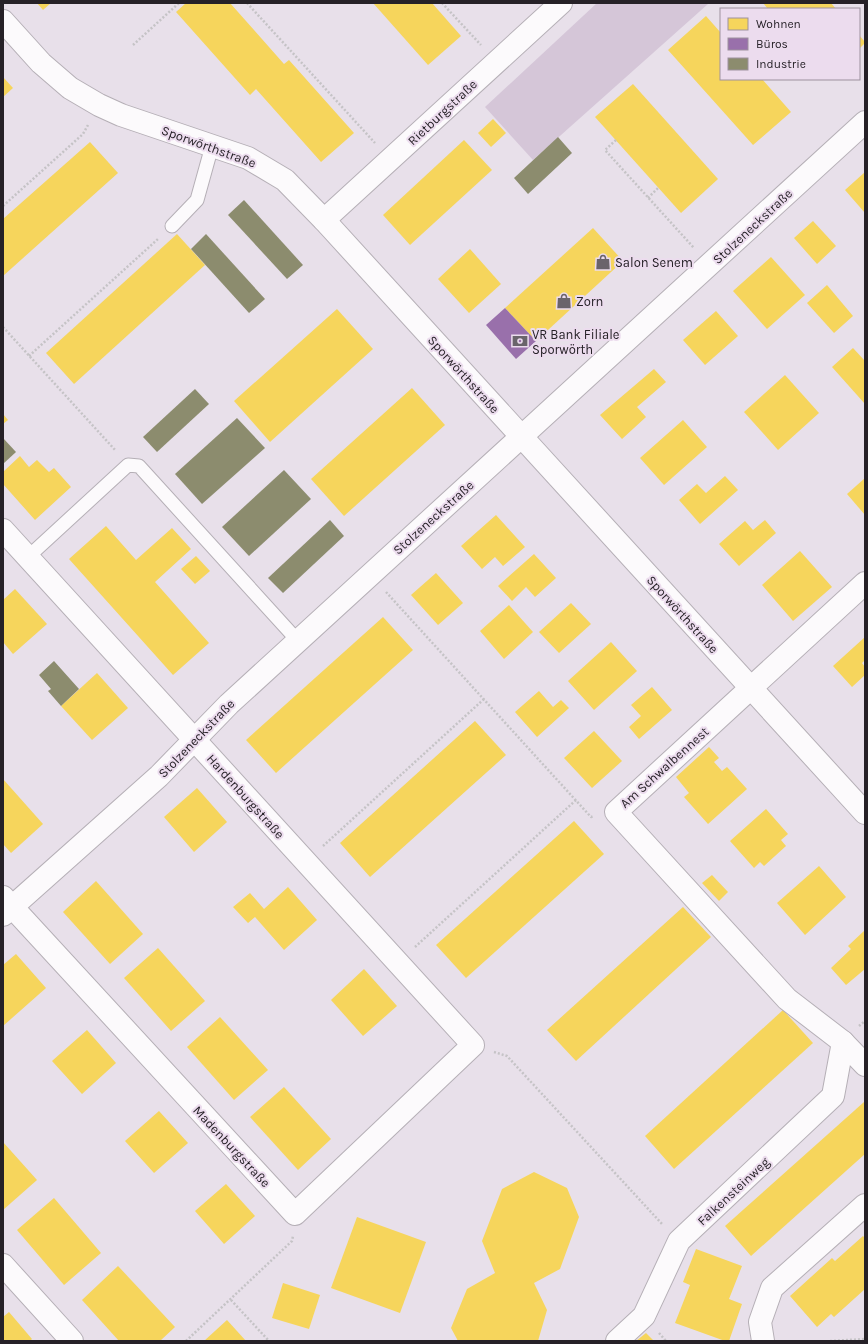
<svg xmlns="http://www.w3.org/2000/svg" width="868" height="1344" font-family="Karla,sans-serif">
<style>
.green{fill:#d5c6d8}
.homes{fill:#f6d55c}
.offices{fill:#9970ab}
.industry{fill:#8c8c6e}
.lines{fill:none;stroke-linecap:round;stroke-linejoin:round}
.service-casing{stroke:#b5afb6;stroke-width:15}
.minor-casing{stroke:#b5afb6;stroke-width:24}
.path{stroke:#c5c3c6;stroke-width:2.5;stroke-dasharray:2 2;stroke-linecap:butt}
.service{stroke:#fcfafc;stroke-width:13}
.minor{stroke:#fcfafc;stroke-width:22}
.labels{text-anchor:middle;stroke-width:4;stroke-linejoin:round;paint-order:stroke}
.street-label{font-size:13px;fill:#262127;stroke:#ecdcee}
.poi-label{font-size:13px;fill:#262127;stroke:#ecdcee;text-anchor:start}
</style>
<rect width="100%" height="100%" fill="#e8e0ea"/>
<path class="green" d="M597 3 708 4 533 160 485 107Z"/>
<g class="homes">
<path d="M37 3H51L43 10Z"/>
<path d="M186 3H230L284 64 289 60 354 133 321 162 256 89 250 95 176 12Z"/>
<path d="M373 3H432L461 36 428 65Z"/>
<path d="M763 3H831L836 9H768Z"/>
<path d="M706 16 721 33V79H762L791 112 753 145 668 50Z"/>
<path d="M859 35 865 42V43L859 49Z"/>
<path d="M3 77 13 88 3 97Z"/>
<path d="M633 84 718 179 681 213 595 117Z"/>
<path d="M493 119 506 133 491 147 478 133Z"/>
<path d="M464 140 492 170 410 245 383 215Z"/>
<path d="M90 142 118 173 3 276V219Z"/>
<path d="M865 172V213L845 190Z"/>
<path d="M813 221 836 246 817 264 794 238Z"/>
<path d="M593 228 623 261 536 341 505 308Z"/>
<path d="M177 234 205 265 74 384 46 353Z"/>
<path d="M470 249 501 284 469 313 438 279Z"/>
<path d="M771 257 805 295 767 329 733 291Z"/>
<path d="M827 285 853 316 834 333 807 303Z"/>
<path d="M337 309 373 349 270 442 234 401Z"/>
<path d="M716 311 738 336 705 365 683 340Z"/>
<path d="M853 348 865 361V404L832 367Z"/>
<path d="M654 369 666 382 637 407 646 417 622 439 600 415Z"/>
<path d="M785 375 819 413 778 450 744 412Z"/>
<path d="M412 388 445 425 344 516 311 479Z"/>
<path d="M3 414 8 420 3 424Z"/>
<path d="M683 420 707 447 664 485 640 458Z"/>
<path d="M20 456 29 467 37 460 49 472 54 468 71 487 35 520 3 484V472Z"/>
<path d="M725 476 738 490 700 524 679 500 697 484 706 493Z"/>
<path d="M865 478V515L847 494Z"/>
<path d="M496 515 525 547 503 566 495 557 482 569 461 546Z"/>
<path d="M765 520 776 533 739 566 719 544 745 521 753 530Z"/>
<path d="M106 526 136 560 172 528 191 549 155 582 209 643 173 675 69 559Z"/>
<path d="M800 551 832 587 793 621 762 585Z"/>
<path d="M534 554 556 578 535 597 526 587 512 601 498 586Z"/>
<path d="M196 556 210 571 195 584 181 569Z"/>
<path d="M436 573 463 603 438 625 411 595Z"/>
<path d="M15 589 47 624 13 654 3 642V600Z"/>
<path d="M571 603 591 624 559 653 539 632Z"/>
<path d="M509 605 533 632 504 659 480 631Z"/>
<path d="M383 617 413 650 276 773 246 740Z"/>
<path d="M865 637V660L862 663 865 667V675L852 687 833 666Z"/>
<path d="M611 642 637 671 594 710 568 681Z"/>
<path d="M97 673 128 708 92 740 61 706Z"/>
<path d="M652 687 672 710 639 739 629 727 641 716 631 705Z"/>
<path d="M539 691 553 707 561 700 569 708 537 737 515 712Z"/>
<path d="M475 721 506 755 370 877 340 843Z"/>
<path d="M594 731 622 761 592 788 564 758Z"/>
<path d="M709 747 719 758 714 762 722 771 727 767 747 789 708 824 684 797 689 793 676 777Z"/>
<path d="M3 779 43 824 11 853 3 844Z"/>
<path d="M197 788 227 822 194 852 164 817Z"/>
<path d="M766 809 788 834 781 840 786 846 764 866 760 862 754 868 730 841Z"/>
<path d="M574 821 604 854 466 978 436 945Z"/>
<path d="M819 866 846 897 805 935 777 903Z"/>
<path d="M712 875 728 892 719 901 702 883Z"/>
<path d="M96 881 143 934 110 964 63 912Z"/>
<path d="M288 887 317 920 284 950 255 917 248 923 233 907 250 893 264 909Z"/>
<path d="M683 907 711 937 576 1061 547 1030Z"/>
<path d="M865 930V969L846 985 831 968 851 949 848 946Z"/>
<path d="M158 948 205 1001 171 1031 124 978Z"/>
<path d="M16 954 46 988 3 1026V965Z"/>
<path d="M364 969 397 1006 363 1036 331 1000Z"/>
<path d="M783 1010 813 1043 674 1169 645 1136Z"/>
<path d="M220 1017 268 1070 234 1100 187 1047Z"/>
<path d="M87 1030 116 1063 82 1094 52 1061Z"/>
<path d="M284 1087 331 1139 298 1170 250 1117Z"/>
<path d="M864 1102 865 1104V1154L751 1256 725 1226Z"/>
<path d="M159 1111 188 1143 154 1173 125 1141Z"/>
<path d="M3 1142 37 1180 3 1210Z"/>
<path d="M534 1172 567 1188 579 1217 560 1269 534 1283 547 1310 538 1341H458L451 1328 467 1289 495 1273 482 1241 502 1189Z"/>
<path d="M226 1184 255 1216 224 1244 195 1211Z"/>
<path d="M54 1198 101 1253 64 1285 17 1230Z"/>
<path d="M357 1217 426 1242 400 1313 331 1288Z"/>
<path d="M863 1236 865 1238V1289L834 1317 831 1314 817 1327 790 1296 832 1258 835 1261Z"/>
<path d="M696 1249 742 1266 729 1299 742 1304 729 1341H725L675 1323 690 1285 683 1282Z"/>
<path d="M118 1266 175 1327 160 1341H119L82 1300Z"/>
<path d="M283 1283 320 1295 309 1329 272 1318Z"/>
<path d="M9 1312 32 1339 30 1341H3V1317Z"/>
<path d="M227 1320 246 1341H204Z"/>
<path d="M646 1333 654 1341H636Z"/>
</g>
<path class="offices" d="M505 308 536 341 516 359 486 325Z"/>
<g class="industry">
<path d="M558 137 572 153 528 194 514 178Z"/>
<path d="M244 200 303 265 287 279 228 215Z"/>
<path d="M206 234 265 299 249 313 191 249Z"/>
<path d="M195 389 209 404 157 452 143 437Z"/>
<path d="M237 418 265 448 202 504 175 474Z"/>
<path d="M3 438 16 452 3 464Z"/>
<path d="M284 470 311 499 249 556 222 527Z"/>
<path d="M330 520 344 536 283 593 268 578Z"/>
<path d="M54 661 79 689 61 706 48 691 51 689 39 675Z"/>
</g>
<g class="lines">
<defs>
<g id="service">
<path d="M172 226 197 200 212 146"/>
<path d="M28 557 128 465 139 466 298 641"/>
</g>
<g id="minor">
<path d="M3 21 41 63 70 88 99 105 121 115 248 158 285 180 324 220 865 813"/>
<path d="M324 220 561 3"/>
<path d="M3 530 473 1045 295 1214 3 897"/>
<path d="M865 583 616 812 787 999 843 1042 865 1065"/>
<path d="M3 915 159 776 229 704 521 437 865 122"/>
<path d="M3 1265 72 1341"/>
<path d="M617 1341 644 1316 679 1241 833 1096 843 1042"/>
<path d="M763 1341 760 1322 772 1288 865 1205"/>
</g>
</defs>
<use href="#service" class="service-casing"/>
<use href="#minor" class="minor-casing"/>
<g class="path">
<path d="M247 3 375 143"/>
<path d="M442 3 481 45"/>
<path d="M133 45 179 3"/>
<path d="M616 140 605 150 694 248"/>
<path d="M648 198 658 188"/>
<path d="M3 206 83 134 88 125"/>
<path d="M3 327 116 451"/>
<path d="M29 356 158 239"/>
<path d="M386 592 591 817 594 816"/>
<path d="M323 846 484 699"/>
<path d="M415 947 576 800"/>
<path d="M859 1026 865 1021"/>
<path d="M494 1052 507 1056 663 1225"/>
<path d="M231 1300 269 1341"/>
<path d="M659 1333 666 1341"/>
<path d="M186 1341 292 1241 293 1236"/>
<path d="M830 1341 865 1339"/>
</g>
<use href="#service" class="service"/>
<use href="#minor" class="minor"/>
</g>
<defs>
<symbol id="shop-bare" viewBox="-9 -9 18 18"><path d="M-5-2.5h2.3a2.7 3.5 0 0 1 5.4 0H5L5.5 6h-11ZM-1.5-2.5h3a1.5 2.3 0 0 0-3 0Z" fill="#6a646b" stroke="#ecdcee" stroke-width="2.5" paint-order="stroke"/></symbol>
<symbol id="bank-bare" viewBox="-9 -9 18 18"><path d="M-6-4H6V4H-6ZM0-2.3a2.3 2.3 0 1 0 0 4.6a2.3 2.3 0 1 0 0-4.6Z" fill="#6a646b" stroke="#ecdcee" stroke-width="2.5" paint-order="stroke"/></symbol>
</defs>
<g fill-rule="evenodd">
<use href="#shop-bare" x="592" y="251" width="22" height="22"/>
<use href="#shop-bare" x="553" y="290" width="22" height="22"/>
<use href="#bank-bare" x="509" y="330" width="22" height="22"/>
</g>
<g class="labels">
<g class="street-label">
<text transform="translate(442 112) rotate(-43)" y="5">Rietburgstraße</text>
<text transform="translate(209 146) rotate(20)" y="5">Sporwörthstraße</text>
<text transform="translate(752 226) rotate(-43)" y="5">Stolzeneckstraße</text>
<text transform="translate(464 374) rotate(48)" y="5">Sporwörthstraße</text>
<text transform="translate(433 517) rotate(-42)" y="5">Stolzeneckstraße</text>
<text transform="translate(683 614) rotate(48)" y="5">Sporwörthstraße</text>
<text transform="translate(196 738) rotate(-46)" y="5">Stolzeneckstraße</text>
<text transform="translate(664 767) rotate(-42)" y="5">Am Schwalbennest</text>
<text transform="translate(246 796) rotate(48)" y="5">Hardenburgstraße</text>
<text transform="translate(232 1146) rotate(47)" y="5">Madenburgstraße</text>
<text transform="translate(733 1191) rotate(-43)" y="5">Falkensteinweg</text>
</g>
<g class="poi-label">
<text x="615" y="267">Salon Senem</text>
<text x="576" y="306">Zorn</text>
<text x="532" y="339">VR Bank Filiale<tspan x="532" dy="15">Sporwörth</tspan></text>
</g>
</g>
<rect width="868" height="1344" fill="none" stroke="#262127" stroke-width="8"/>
<rect x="720" y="8" width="140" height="72" fill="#ecdcee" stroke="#9d919e"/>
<rect x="728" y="18" width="20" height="12" fill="#f6d55c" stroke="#9d919e"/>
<text x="756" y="28" font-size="12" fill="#262127">Wohnen</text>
<rect x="728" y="38" width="20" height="12" fill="#9970ab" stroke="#9d919e"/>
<text x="756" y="48" font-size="12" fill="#262127">Büros</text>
<rect x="728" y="58" width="20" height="12" fill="#8c8c6e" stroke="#9d919e"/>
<text x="756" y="68" font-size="12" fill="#262127">Industrie</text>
</svg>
